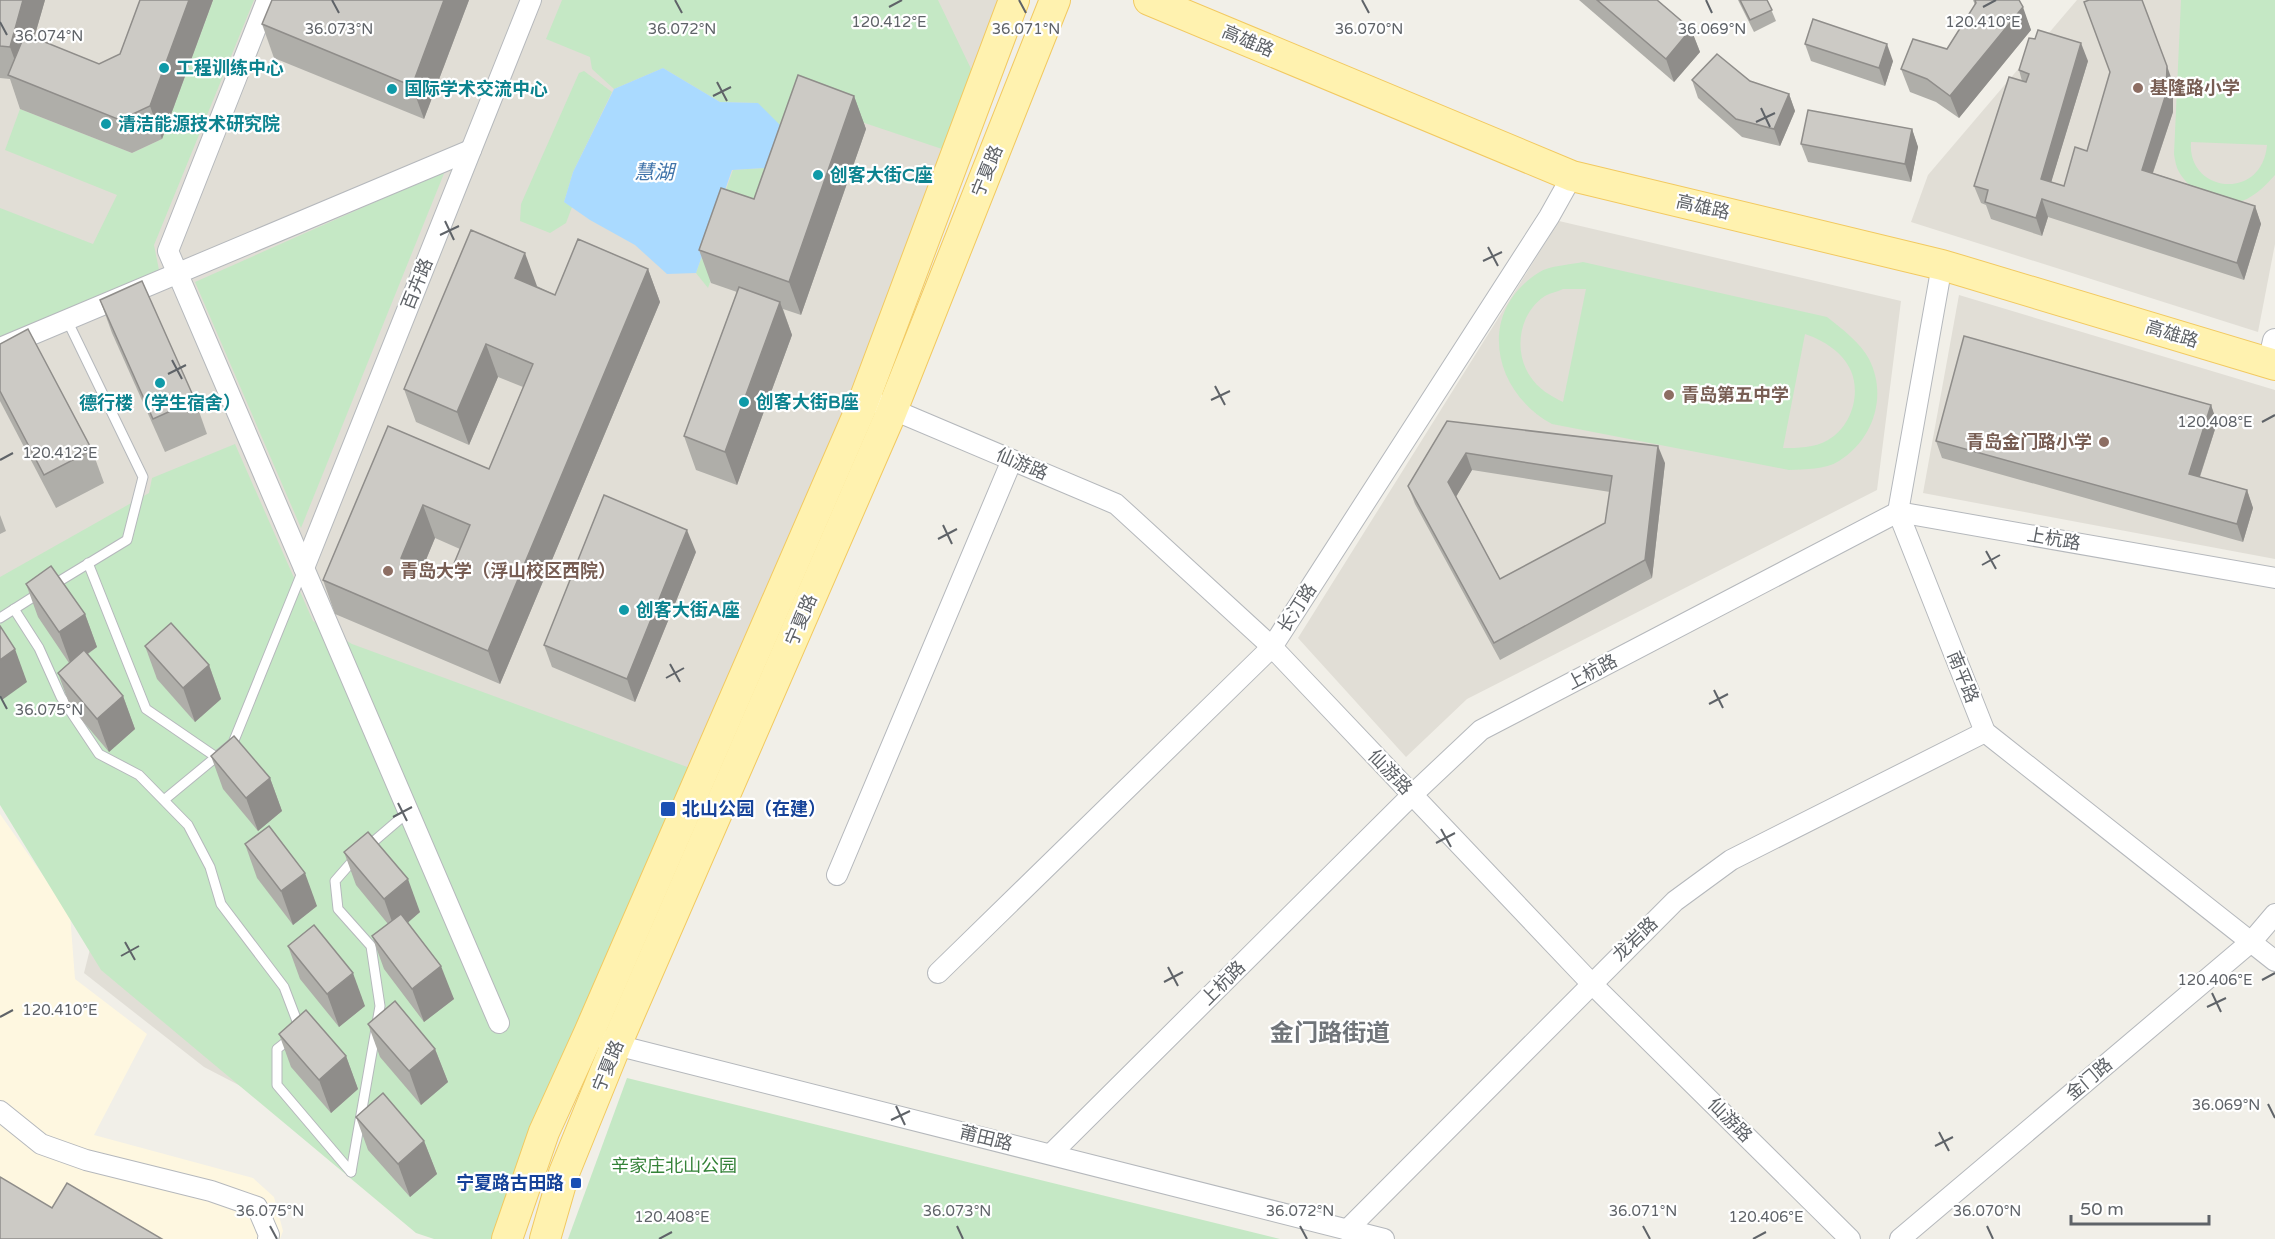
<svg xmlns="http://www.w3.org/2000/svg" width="2275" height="1239" font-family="'Varela Round','Noto Sans SC',sans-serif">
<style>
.commercial{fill:#fef7e0}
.education{fill:#e1ded6}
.green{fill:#c5e8c5;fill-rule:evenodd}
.water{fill:#aadaff}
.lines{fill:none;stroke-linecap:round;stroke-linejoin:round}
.service-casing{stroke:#b5b8bc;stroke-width:11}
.minor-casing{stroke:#b5b8bc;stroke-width:22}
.tertiary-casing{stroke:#b5b8bc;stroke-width:26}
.primary-casing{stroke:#f2c960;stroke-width:32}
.service{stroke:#fff;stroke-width:9}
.minor{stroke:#fff;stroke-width:20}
.tertiary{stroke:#fff;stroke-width:24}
.primary{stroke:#fff2af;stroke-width:30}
.wall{fill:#afaea9;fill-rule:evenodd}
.shaded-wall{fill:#8f8d8a}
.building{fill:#cccac5;stroke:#8f8d8a;stroke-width:1.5;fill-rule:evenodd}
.ticks{fill:none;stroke:#5f6368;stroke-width:2}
.culture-dot{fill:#0f9aa8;stroke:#fff;stroke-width:2}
.education-dot{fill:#8d6e63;stroke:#fff;stroke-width:2}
.transit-dot{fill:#1a4fb4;stroke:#fff;stroke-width:2}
.labels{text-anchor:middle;stroke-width:4.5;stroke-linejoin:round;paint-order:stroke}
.street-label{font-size:18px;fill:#5f6368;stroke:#fff}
.culture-label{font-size:18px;font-weight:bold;fill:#0d838f;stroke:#fff;text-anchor:start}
.education-label{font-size:18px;font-weight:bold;fill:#785e54;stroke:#fff;text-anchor:start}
.transit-label{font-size:18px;font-weight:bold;fill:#164399;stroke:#fff;text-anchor:start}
.park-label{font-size:18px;fill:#348238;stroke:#fff}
.water-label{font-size:20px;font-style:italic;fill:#4174aa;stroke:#fff}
.district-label{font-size:24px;font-weight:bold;fill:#70757a;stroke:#fff}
.ticks-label{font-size:15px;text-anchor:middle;fill:#5f6368;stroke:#fff;stroke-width:4.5;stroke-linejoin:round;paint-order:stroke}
</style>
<rect width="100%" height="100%" fill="#f1efe8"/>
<path class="commercial" d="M0 814 70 914 75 979 147 1034 94 1135 253 1178 274 1197 283 1231 280 1239H0Z"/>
<g class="education">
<path d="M0 0H1002L860 374 690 768 258 1095 204 1067 84 973 119 834 0 774Z"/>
<path d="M2077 0H2275V244L2258 332 1911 222 1928 175Z"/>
<path d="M1559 221 1901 301 1877 490 1467 699 1406 757 1298 638Z"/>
<path d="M1959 295 2275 390V559L1923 493Z"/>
</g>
<g class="green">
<path d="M213 0H254L154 245 159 270 0 337V208L93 244 117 195 5 150 20 109 132 153 162 139Z"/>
<path d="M562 0H938L974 75 945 150 808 104 765 227 734 216 708 288 696 273 733 170 766 168 758 103 720 102 663 68 614 89 592 69 590 57 546 39Z"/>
<path d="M2181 0H2275V175C2267 184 2258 193 2247 199 2224 210 2191 193 2179 172 2176 167 2175 160 2174 154ZM2191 142 2267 145C2262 202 2187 193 2191 142Z"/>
<path d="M584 71 612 92 573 172 564 202 572 207 566 223 550 233 520 221 521 204 579 73Z"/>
<path d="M445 171 301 528 195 282Z"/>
<path d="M1583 262 1827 317C1842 329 1860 342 1869 359 1888 396 1873 440 1839 461 1825 470 1805 469 1789 470L1552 424C1493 392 1476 313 1538 273 1550 265 1570 265 1583 262ZM1563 289H1586L1563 402C1551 396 1538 389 1530 376 1513 351 1519 313 1545 296 1550 293 1557 292 1563 289ZM1805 334C1823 340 1843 352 1851 371 1861 395 1851 427 1828 440 1814 448 1798 448 1783 448Z"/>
<path d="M235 444 313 621 352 644 690 768 495 1239H434L416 1233 101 970 0 805V577L149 493 152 478Z"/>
<path d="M627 1078 1280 1239H568Z"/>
</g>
<path class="water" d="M663 68 720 102 758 103 780 125 766 168 732 170 696 273 667 274 635 245 590 220 564 202 573 172 614 89Z"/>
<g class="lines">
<defs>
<g id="service">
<path d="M88 563 146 709 216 757"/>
<path d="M53 585 127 540 143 477 67 320"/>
<path d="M14 609 39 648 61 697 99 754 139 775 188 825 210 867 221 904 284 987 300 1029"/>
<path d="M0 618 41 592"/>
<path d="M164 800 233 743 303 570"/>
<path d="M366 848 408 812"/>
<path d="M291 1038 277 1049V1085L351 1172"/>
<path d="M351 1172 380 1006 371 946 338 909 335 881 356 857"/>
</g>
<g id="minor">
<path d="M267 0 168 251 499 1023"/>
<path d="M1942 265 1898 512 1985 732 2275 961"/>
<path d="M0 348 471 150"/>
<path d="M882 405 1116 504 1272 647 1591 983 1850 1239"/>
<path d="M304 568 531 0"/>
<path d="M837 875 1012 460"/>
<path d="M938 973 1272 647 1549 217 1572 176"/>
<path d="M607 1041 616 1045 1384 1239"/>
<path d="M0 1111 41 1144 86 1160 211 1191 257 1207 269 1235 268 1239"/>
<path d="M1051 1154 1412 795 1481 730 1898 512 2275 578"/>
<path d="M1347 1230 1675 901 1731 860 1985 732"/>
<path d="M1900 1239 2252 941 2275 914"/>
</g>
<path id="tertiary" d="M2270 363 2275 341"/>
<g id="primary">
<path d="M1149 0 1572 176 1942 265 2275 365"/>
<path d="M507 1239 544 1132 589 1033 861 408 1014 0"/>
<path d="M545 1239 564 1173 616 1045 889 418 1055 0"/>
</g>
</defs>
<use href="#service" class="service-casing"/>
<use href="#minor" class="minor-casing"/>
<use href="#tertiary" class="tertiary-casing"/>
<use href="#primary" class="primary-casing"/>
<use href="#service" class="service"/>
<use href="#minor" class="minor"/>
<use href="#tertiary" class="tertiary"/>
<use href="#primary" class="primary"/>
</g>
<g class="wall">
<path d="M0 0H45L34 38 99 64 120 54 140 0H213L162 139 132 153 20 109 10 79 0 78Z"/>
<path d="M469 0 424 119 274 58 262 24Z"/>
<path d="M1579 0H1657L1691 29 1700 52 1674 82Z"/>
<path d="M1738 0H1767L1776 21 1754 32Z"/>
<path d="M1973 0H2019L2031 30 1959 118 1936 102 1910 92 1901 69 1947 49 1975 5Z"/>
<path d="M1805 44 1893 61 1885 86 1811 61Z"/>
<path d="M2088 61 2051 182 2064 186 2087 151 2173 83V112L2153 173 2255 206 2261 224 2244 280 2048 217 2042 236 1991 219 1986 205 1981 203 1974 186 2022 81 2019 70Z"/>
<path d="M1692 80 1750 81 1789 94 1795 111 1780 146 1742 137 1698 98Z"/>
<path d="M854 96 866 129 801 315 783 309 792 335 737 485 696 470 684 436 737 292 711 283 699 250 754 199Z"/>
<path d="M1912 129 1918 147 1911 182 1808 162 1801 144Z"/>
<path d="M648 269 660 302 500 684 335 614 323 580 388 426 489 469 523 387 498 377 469 445 416 422 404 389 537 286 555 295ZM435 538 460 549 448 578 423 567Z"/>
<path d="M100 300 195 400 207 434 165 452 112 333Z"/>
<path d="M0 344 92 450 104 483 56 508 0 401Z"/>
<path d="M2211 405 2217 423 2200 477 2247 490 2253 508 2243 542 1942 458 1936 441Z"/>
<path d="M1447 421 1665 463 1652 578 1500 660 1415 504 1408 486ZM1472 470 1610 492 1605 523 1500 579 1456 497Z"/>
<path d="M0 515 6 531 0 534Z"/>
<path d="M696 552 635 702 552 667 544 645Z"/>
<path d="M26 584 85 614 97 647 88 654 123 696 135 729 109 752 70 706 58 673 69 663 38 617Z"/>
<path d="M145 646 209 665 221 699 195 722 157 679Z"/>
<path d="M211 756 270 778 282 811 258 831 223 789Z"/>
<path d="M245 844 317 906 293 925 257 878Z"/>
<path d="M344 852 420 912 408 922 454 999 424 1022 384 969 372 936 388 924 356 885Z"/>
<path d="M288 946 365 1006 339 1027 300 979Z"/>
<path d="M368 1024 435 1049 448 1082 421 1105 380 1057Z"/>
<path d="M279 1034 346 1056 358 1089 331 1113 291 1067Z"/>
<path d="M356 1117 424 1141 437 1174 410 1197 368 1150Z"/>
</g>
<g class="shaded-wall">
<path d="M23 0H45L22 80 10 47Z"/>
<path d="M189 0H213L162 139 150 106Z"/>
<path d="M444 0H469L424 119 412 86Z"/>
<path d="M2023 7 2031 30 1959 118 1950 96Z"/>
<path d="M1691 29 1700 52 1674 82 1666 59Z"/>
<path d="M2081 43 2088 61 2047 196 2041 179Z"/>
<path d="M1887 44 1893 61 1885 86 1879 68Z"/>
<path d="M2167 66 2173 83V112L2148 187 2142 170Z"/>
<path d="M1789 94 1795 111 1780 146 1774 129Z"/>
<path d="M854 96 866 129 801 315 789 282Z"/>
<path d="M1912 129 1918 147 1911 182 1905 164Z"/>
<path d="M2042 199 2048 217 2042 236 2036 218Z"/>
<path d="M2255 206 2261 224 2244 280 2237 263Z"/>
<path d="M525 253 537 286 527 311 515 278Z"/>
<path d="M648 269 660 302 500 684 488 651Z"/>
<path d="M780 302 792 335 737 485 725 452Z"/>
<path d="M486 344 498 377 469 445 457 412Z"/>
<path d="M2211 405 2217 423 2195 491 2189 474Z"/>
<path d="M1658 446 1665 463 1652 578 1645 560Z"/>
<path d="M1466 453 1472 470 1454 500 1448 482Z"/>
<path d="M2247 490 2253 508 2243 542 2237 524Z"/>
<path d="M423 505 435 538 413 591 401 558Z"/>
<path d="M687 530 696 552 635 702 627 679Z"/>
<path d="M85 614 97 647 71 665 59 632Z"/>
<path d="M15 649 27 682 2 700 0 695V660Z"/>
<path d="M209 665 221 699 195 722 183 688Z"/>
<path d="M123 696 135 729 109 752 97 719Z"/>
<path d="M270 778 282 811 258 831 246 798Z"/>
<path d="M305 873 317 906 293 925 281 891Z"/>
<path d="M408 879 420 912 396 933 384 899Z"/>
<path d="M441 966 454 999 424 1022 412 989Z"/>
<path d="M353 973 365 1006 339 1027 327 994Z"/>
<path d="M435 1049 448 1082 421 1105 409 1071Z"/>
<path d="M346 1056 358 1089 331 1113 319 1080Z"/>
<path d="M424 1141 437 1174 410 1197 398 1164Z"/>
</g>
<g class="building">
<path d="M0 0H23L10 47 0 46Z"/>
<path d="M140 0H189L150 106 120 120 8 75 25 34 99 64 120 54Z"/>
<path d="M272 0H444L412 86 262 24Z"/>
<path d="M1597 0H1657L1691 29 1666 59Z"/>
<path d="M1740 0H1767L1772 10 1750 20Z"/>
<path d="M1975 0H2019L2023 7 1950 96 1927 79 1901 69 1913 39 1947 49 1976 3Z"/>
<path d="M2089 0H2142L2167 66 2166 94 2142 170 2255 206 2237 263 2042 199 2036 218 1985 202 1988 190 1974 186 2009 77 2026 82 2029 74 2019 70 2029 38 2035 39 2038 30 2081 43 2041 179 2064 186 2075 147 2087 151 2110 72 2084 2Z"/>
<path d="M1813 19 1887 44 1879 68 1805 44Z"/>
<path d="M1717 54 1750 81 1789 94 1774 129 1736 119 1692 80Z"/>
<path d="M798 75 854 96 789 282 699 250 721 188 754 199Z"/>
<path d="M1808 110 1912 129 1905 164 1801 144Z"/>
<path d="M471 230 525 253 515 278 555 295 578 239 648 269 488 651 323 580 388 426 489 469 533 364 486 344 457 412 404 389ZM423 505 470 525 448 578 401 558Z"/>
<path d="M142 281 195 400 153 419 100 300Z"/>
<path d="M739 287 780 302 725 452 684 436Z"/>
<path d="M28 329 92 450 44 475 0 391V344Z"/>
<path d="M1964 336 2211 405 2189 474 2247 490 2237 524 1936 441Z"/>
<path d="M1447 421 1658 446 1645 560 1494 643 1408 486ZM1466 453 1612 476 1605 523 1500 579 1448 482Z"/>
<path d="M604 495 687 530 627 679 544 645Z"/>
<path d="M51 566 85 614 59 632 26 584Z"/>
<path d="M171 623 209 665 183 688 145 646Z"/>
<path d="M0 626 15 649 0 660Z"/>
<path d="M84 650 123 696 97 719 58 673Z"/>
<path d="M234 736 270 778 246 798 211 756Z"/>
<path d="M269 826 305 873 281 891 245 844Z"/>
<path d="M368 832 408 879 384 899 344 852Z"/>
<path d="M401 914 441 966 412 989 372 936Z"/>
<path d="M314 925 353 973 327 994 288 946Z"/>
<path d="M395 1001 435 1049 409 1071 368 1024Z"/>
<path d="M306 1010 346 1056 319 1080 279 1034Z"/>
<path d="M383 1093 424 1141 398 1164 356 1117Z"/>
<path d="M0 1177 52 1208 67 1183 162 1239H0Z"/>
</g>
<path class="ticks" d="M332 0 339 13M675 0 682 13M1019 0 1026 13M1362 0 1369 13M1706 0 1712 13M889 7 902 0M1983 7 1996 0M0 22 7 35M717 82 727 101M713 96 731 87M1761 108 1770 127M1756 122 1775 113M445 221 454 240M440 235 459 226M1488 247 1498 266M1483 261 1502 252M172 360 182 379M168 374 186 365M1215 386 1225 405M1211 400 1230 391M2262 422 2275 415M0 460 13 453M943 525 952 544M938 539 957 529M1986 551 1996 569M1982 565 2000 555M670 664 680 682M666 678 684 668M1714 690 1723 708M0 696 7 709M1709 704 1728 694M398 803 407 821M393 817 412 807M1441 829 1451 847M1436 843 1455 833M125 942 135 960M121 956 139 946M1168 967 1178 986M2262 980 2275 973M1164 982 1183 972M2212 993 2221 1012M2207 1007 2226 998M0 1017 13 1010M2268 1104 2275 1118M896 1106 905 1125M891 1120 910 1111M1939 1132 1949 1151M1935 1146 1953 1137M270 1226 277 1239M957 1226 963 1239M1300 1226 1307 1239M1643 1226 1650 1239M1987 1226 1993 1239M659 1239 672 1232M1753 1239 1766 1232"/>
<g class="culture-dot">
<circle cx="164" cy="68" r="6"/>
<circle cx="392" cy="89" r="6"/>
<circle cx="106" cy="124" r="6"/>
<circle cx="818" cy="175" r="6"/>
<circle cx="160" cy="383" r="6"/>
<circle cx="744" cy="402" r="6"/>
<circle cx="624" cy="610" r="6"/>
</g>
<g class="education-dot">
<circle cx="2138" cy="88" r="6"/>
<circle cx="1669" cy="395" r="6"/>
<circle cx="2104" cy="442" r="6"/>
<circle cx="388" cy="571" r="6"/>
</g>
<g class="transit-dot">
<rect x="660" y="801" width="16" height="16" rx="3"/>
<rect x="570" y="1177" width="12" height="12" rx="3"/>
</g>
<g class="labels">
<g class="street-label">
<text transform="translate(1248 41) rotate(23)" y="6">高雄路</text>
<text transform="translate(987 171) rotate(-68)" y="6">宁夏路</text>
<text transform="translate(1703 207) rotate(13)" y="6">高雄路</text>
<text transform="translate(417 284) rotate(-68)" y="6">百卉路</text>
<text transform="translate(2172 334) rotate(17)" y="6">高雄路</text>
<text transform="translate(1022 464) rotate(23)" y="6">仙游路</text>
<text transform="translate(2054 539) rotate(10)" y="6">上杭路</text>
<text transform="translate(1297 608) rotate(-57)" y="6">长汀路</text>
<text transform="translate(801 620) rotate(-67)" y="6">宁夏路</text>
<text transform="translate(1592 672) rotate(-28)" y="6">上杭路</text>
<text transform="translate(1963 677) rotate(68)" y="6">南平路</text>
<text transform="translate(1390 772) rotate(46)" y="6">仙游路</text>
<text transform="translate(1635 939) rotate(-44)" y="6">龙岩路</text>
<text transform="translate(1223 983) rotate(-45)" y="6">上杭路</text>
<text transform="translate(608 1066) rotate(-68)" y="6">宁夏路</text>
<text transform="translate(2089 1079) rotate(-40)" y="6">金门路</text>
<text transform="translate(1730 1120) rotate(45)" y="6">仙游路</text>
<text transform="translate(986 1138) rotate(14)" y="6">莆田路</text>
</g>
<g class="culture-label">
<text x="176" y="74">工程训练中心</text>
<text x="404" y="95">国际学术交流中心</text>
<text x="118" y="130">清洁能源技术研究院</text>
<text x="830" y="181">创客大街C座</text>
<text x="756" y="408">创客大街B座</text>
<text x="160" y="409" text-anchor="middle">德行楼（学生宿舍）</text>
<text x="636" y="616">创客大街A座</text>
</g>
<g class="education-label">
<text x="2150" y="94">基隆路小学</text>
<text x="1681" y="401">青岛第五中学</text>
<text x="2092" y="448" text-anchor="end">青岛金门路小学</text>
<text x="400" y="577">青岛大学（浮山校区西院）</text>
</g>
<g class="transit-label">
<text x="682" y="815">北山公园（在建）</text>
<text x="564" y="1189" text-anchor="end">宁夏路古田路</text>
</g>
<g class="park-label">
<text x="674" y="1172">辛家庄北山公园</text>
</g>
<g class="water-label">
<text x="654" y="179">慧湖</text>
</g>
<g class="district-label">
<text x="1330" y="1041">金门路街道</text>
</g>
</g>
<g class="ticks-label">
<text x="889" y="27">120.412°E</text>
<text x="1983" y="27">120.410°E</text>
<text x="339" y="34">36.073°N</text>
<text x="682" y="34">36.072°N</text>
<text x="1026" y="34">36.071°N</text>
<text x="1369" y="34">36.070°N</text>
<text x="1712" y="34">36.069°N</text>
<text x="49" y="41">36.074°N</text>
<text x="2215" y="427">120.408°E</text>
<text x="60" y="458">120.412°E</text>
<text x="49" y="715">36.075°N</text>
<text x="2215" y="985">120.406°E</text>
<text x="60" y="1015">120.410°E</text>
<text x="2226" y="1110">36.069°N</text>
<text x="270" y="1216">36.075°N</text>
<text x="957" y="1216">36.073°N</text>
<text x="1300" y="1216">36.072°N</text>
<text x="1643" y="1216">36.071°N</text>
<text x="1987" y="1216">36.070°N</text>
<text x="672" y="1222">120.408°E</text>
<text x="1766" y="1222">120.406°E</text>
</g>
<path d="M2071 1215v9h138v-9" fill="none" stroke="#5f6368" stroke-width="3"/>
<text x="2080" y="1215" font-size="18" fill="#5f6368" stroke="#ffffff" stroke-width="4.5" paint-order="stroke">50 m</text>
</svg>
